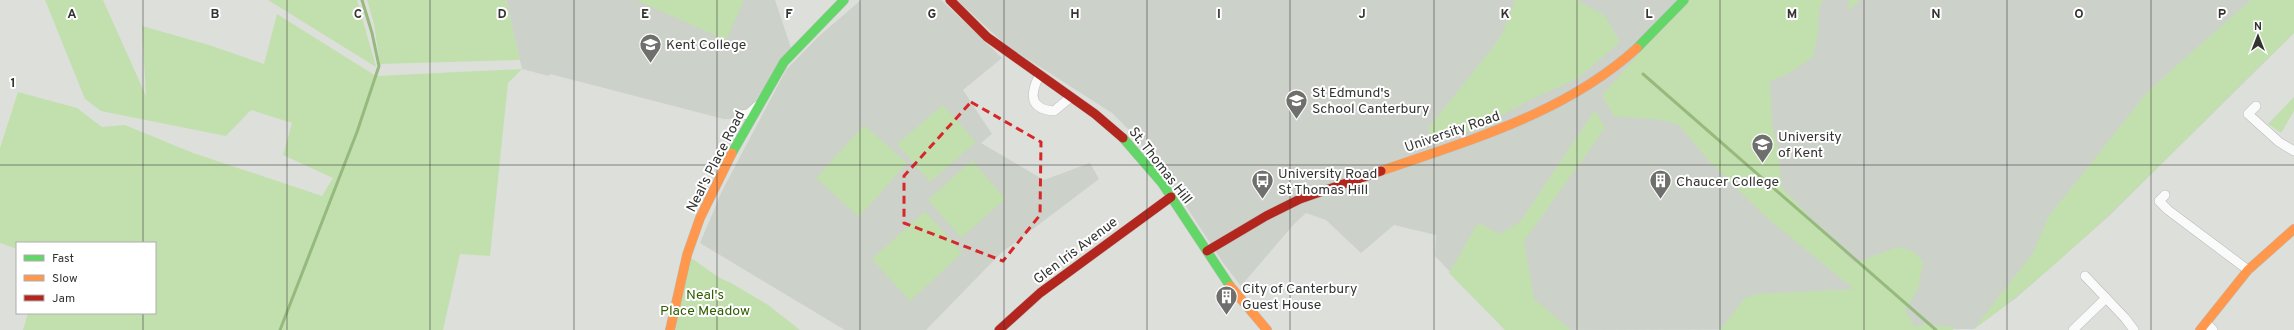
<svg xmlns="http://www.w3.org/2000/svg" width="2294" height="330" font-family="Overpass,sans-serif">
<style>
.built{fill:#ccd1c9}
.green{fill:#c2e0ae}
.lines{fill:none;stroke-linecap:round;stroke-linejoin:round}
.stream{stroke:#96ba7e;stroke-width:3}
.street-casing{stroke:#bbbcba;stroke-width:10}
.fast-casing{stroke:#bbbcba;stroke-width:10}
.slow-casing{stroke:#bbbcba;stroke-width:10}
.jam-casing{stroke:#bbbcba;stroke-width:10}
.street{stroke:#fafafa;stroke-width:9}
.fast{stroke:#63d668;stroke-width:9}
.slow{stroke:#ff974d;stroke-width:9}
.jam{stroke:#b3261e;stroke-width:9}
.marked{fill:none;stroke:#d62828;stroke-width:3;stroke-dasharray:8 5;stroke-linejoin:round}
.grid{fill:none;stroke:#343533;stroke-width:1;stroke-opacity:0.55}
.labels{text-anchor:middle;stroke-width:4;stroke-linejoin:round;paint-order:stroke}
.poi-label{font-size:14px;fill:#343533;stroke:#fff;text-anchor:start}
.street-label{font-size:14px;fill:#343533;stroke:#fff}
.park-label{font-size:14px;fill:#305e00;stroke:#fff}
.grid-label{font-size:13px;text-anchor:middle;font-weight:bold;fill:#343533;stroke:#fff;stroke-width:4;stroke-linejoin:round;paint-order:stroke}
</style>
<rect width="100%" height="100%" fill="#dddfdb"/>
<g class="built">
<path d="M506 0H775L791 48 743 119H724L550 74 549 76 522 69Z"/>
<path d="M861 0H941L1002 58 963 90 992 134 981 143 1044 180 1090 163 1099 179 1001 253 926 330H845L700 243 722 191 786 70 818 37Z"/>
<path d="M957 0H2294V33L2109 216 2016 298 1974 329 1505 330 1435 256 1436 235 1394 225 1361 253 1326 220 1306 213 1294 224 1241 286 1224 264 1159 165 1127 128 1112 113 1006 45Z"/>
</g>
<g class="green">
<path d="M45 0H103L146 96 142 26 209 45 264 64 277 14 376 76 522 69 508 83 490 256 460 254 443 330H23L28 313H155V243H17V249L0 243V148L18 92 77 108 102 127 125 125 193 153 322 196 333 178 283 155 292 123 251 110 226 136 101 111 85 99Z"/>
<path d="M268 0H357L376 67Z"/>
<path d="M367 0H506L520 60 380 64 374 24Z"/>
<path d="M636 0H744L726 40Z"/>
<path d="M1513 0H1577L1605 16 1620 42 1578 78 1534 98 1471 131 1429 143V127L1494 46 1502 34 1515 2Z"/>
<path d="M1687 0H1823L1819 8 1818 33 1813 57 1786 75 1770 81 1772 125 1778 148 1782 188 1854 263 1898 247 1914 252 1923 262 1918 289 1905 310 1915 327 1924 324 1954 327 1953 330H1720L1745 298 1758 294 1854 289 1766 217 1711 163 1679 125 1663 120 1614 116 1602 95Z"/>
<path d="M1850 0H1860L1848 11 1849 1Z"/>
<path d="M2251 0H2294V33C2188 133 2092 243 1974 329L2033 253 2049 216 2149 90Z"/>
<path d="M2294 97V111L2281 133 2268 124Z"/>
<path d="M943 105 976 142 930 182 897 144Z"/>
<path d="M1595 110 1605 128 1524 241 1534 299 1571 330H1505L1449 273 1478 223 1500 234 1521 221Z"/>
<path d="M864 125 907 163 859 217 816 178Z"/>
<path d="M972 160 1005 199 961 238 928 200Z"/>
<path d="M925 211 962 253 910 301 872 259Z"/>
<path d="M687 255 718 277 731 283 768 305 800 330H670Z"/>
</g>
<g class="lines">
<g class="stream">
<path d="M1643 74 1936 330"/>
<path d="M280 330 357 132 379 66 372 33 362 0"/>
</g>
<defs>
<g id="street">
<path d="M1039 76C1030 94 1029 109 1054 111L1071 97"/>
<path d="M2256 106 2248 114 2279 142 2294 151"/>
<path d="M740 115 748 114 757 106"/>
<path d="M2165 195 2159 201 2168 210 2248 270"/>
<path d="M2085 276 2125 318 2134 330"/>
<path d="M2206 323 2213 330"/>
<path d="M2073 330 2106 298"/>
</g>
<g id="fast">
<path d="M1637 48 1684 0"/>
<path d="M1123 138 1162 183 1230 286"/>
<path d="M732 153 784 62 844 0"/>
</g>
<g id="slow">
<path d="M1381 171C1470 140 1566 113 1637 48"/>
<path d="M1230 286 1267 330"/>
<path d="M670 330 687 255 700 218 732 153"/>
<path d="M2200 330 2248 270 2294 229"/>
</g>
<g id="jam">
<path d="M950 0 987 37 1095 114 1123 138"/>
<path d="M1207 251 1266 216 1300 199 1381 171"/>
<path d="M999 330 1040 293 1171 197"/>
</g>
</defs>
<use href="#street" class="street-casing"/>
<use href="#fast" class="fast-casing"/>
<use href="#slow" class="slow-casing"/>
<use href="#jam" class="jam-casing"/>
<use href="#street" class="street"/>
<use href="#fast" class="fast"/>
<use href="#slow" class="slow"/>
<use href="#jam" class="jam"/>
</g>
<path class="marked" d="M971 102 1041 142 1040 215 1003 261 904 223V176Z"/>
<path class="grid" d="M143 0V243M287 0V330M430 0V330M574 0V330M717 0V330M860 0V330M1004 0V330M1147 0V330M1290 0V330M1434 0V330M1577 0V330M1720 0V330M1864 0V330M2007 0V330M2151 0V330M0 165H2294M143 313V330"/>
<defs>
<symbol id="school-pin" viewBox="-11 -11 22 30"><path d="M0 17L-7.5 6A9.5 9.5 0 1 1 7.5 6Z" fill="#6f706e" stroke="#fff"/><path d="M0-5L7-2L0 1L-7-2ZM-4 1L0 2.5L4 1V4Q0 6-4 4Z" fill="#fff"/></symbol>
<symbol id="university-pin" viewBox="-11 -11 22 30"><path d="M0 17L-7.5 6A9.5 9.5 0 1 1 7.5 6Z" fill="#6f706e" stroke="#fff"/><path d="M0-5L7-2L0 1L-7-2ZM-4 1L0 2.5L4 1V4Q0 6-4 4Z" fill="#fff"/></symbol>
<symbol id="bus-pin" viewBox="-11 -11 22 30"><path d="M0 17L-7.5 6A9.5 9.5 0 1 1 7.5 6Z" fill="#6f706e" stroke="#fff"/><path d="M-5-6H5V4H4V6H2V4H-2V6H-4V4H-5ZM-3.5-4V0h7V-4ZM-3.5 1.2v1.5H-2V1.2ZM2 1.2v1.5H3.5V1.2Z" fill="#fff"/></symbol>
<symbol id="building-pin" viewBox="-11 -11 22 30"><path d="M0 17L-7.5 6A9.5 9.5 0 1 1 7.5 6Z" fill="#6f706e" stroke="#fff"/><path d="M-4-6H4V6H1V3H-1V6H-4ZM-2.5-4.3h1.7v1.8h-1.7ZM.8-4.3h1.7v1.8H.8ZM-2.5-1h1.7V.8h-1.7ZM.8-1h1.7V.8H.8Z" fill="#fff"/></symbol>
</defs>
<g fill-rule="evenodd">
<use href="#school-pin" x="638" y="32" width="25" height="34"/>
<use href="#school-pin" x="1284" y="88" width="25" height="34"/>
<use href="#university-pin" x="1750" y="132" width="25" height="34"/>
<use href="#bus-pin" x="1250" y="168" width="25" height="34"/>
<use href="#building-pin" x="1648" y="168" width="25" height="34"/>
<use href="#building-pin" x="1214" y="284" width="25" height="34"/>
</g>
<g class="labels">
<g class="poi-label">
<text x="666" y="49">Kent College</text>
<text x="1312" y="97">St Edmund's<tspan x="1312" dy="16">School Canterbury</tspan></text>
<text x="1778" y="141">University<tspan x="1778" dy="16">of Kent</tspan></text>
<text x="1278" y="178">University Road<tspan x="1278" dy="16">St Thomas Hill</tspan></text>
<text x="1676" y="186">Chaucer College</text>
<text x="1242" y="293">City of Canterbury<tspan x="1242" dy="16">Guest House</tspan></text>
</g>
<g class="street-label">
<text transform="translate(1452 131) rotate(-19)" y="5">University Road</text>
<text transform="translate(715 161) rotate(-63)" y="5">Neal's Place Road</text>
<text transform="translate(1161 165) rotate(52)" y="5">St. Thomas Hill</text>
<text transform="translate(1075 250) rotate(-37)" y="5">Glen Iris Avenue</text>
</g>
<g class="park-label">
<text x="705" y="299">Neal's<tspan x="705" dy="16">Place Meadow</tspan></text>
</g>
</g>
<g class="grid-label">
<text x="72" y="18">A</text>
<text x="215" y="18">B</text>
<text x="358" y="18">C</text>
<text x="502" y="18">D</text>
<text x="645" y="18">E</text>
<text x="789" y="18">F</text>
<text x="932" y="18">G</text>
<text x="1075" y="18">H</text>
<text x="1219" y="18">I</text>
<text x="1362" y="18">J</text>
<text x="1505" y="18">K</text>
<text x="1649" y="18">L</text>
<text x="1792" y="18">M</text>
<text x="1936" y="18">N</text>
<text x="2079" y="18">O</text>
<text x="2222" y="18">P</text>
<text x="13" y="87">1</text>
</g>
<rect x="16" y="242" width="140" height="72" fill="#ffffff" stroke="#aeaead"/>
<rect x="24" y="255" width="20" height="6" fill="#63d668" stroke="#aeaead"/>
<text x="52" y="262" font-size="12" fill="#343533">Fast</text>
<rect x="24" y="275" width="20" height="6" fill="#ff974d" stroke="#aeaead"/>
<text x="52" y="282" font-size="12" fill="#343533">Slow</text>
<rect x="24" y="295" width="20" height="6" fill="#b3261e" stroke="#aeaead"/>
<text x="52" y="302" font-size="12" fill="#343533">Jam</text>
<g transform="translate(2258 36)" stroke="#ffffff" stroke-width="3" paint-order="stroke">
<path d="M0-3L7 15L0 10L-7 15Z" fill="#343533"/>
<text y="-6" font-size="11" font-weight="bold" text-anchor="middle" fill="#343533">N</text>
</g>
</svg>
